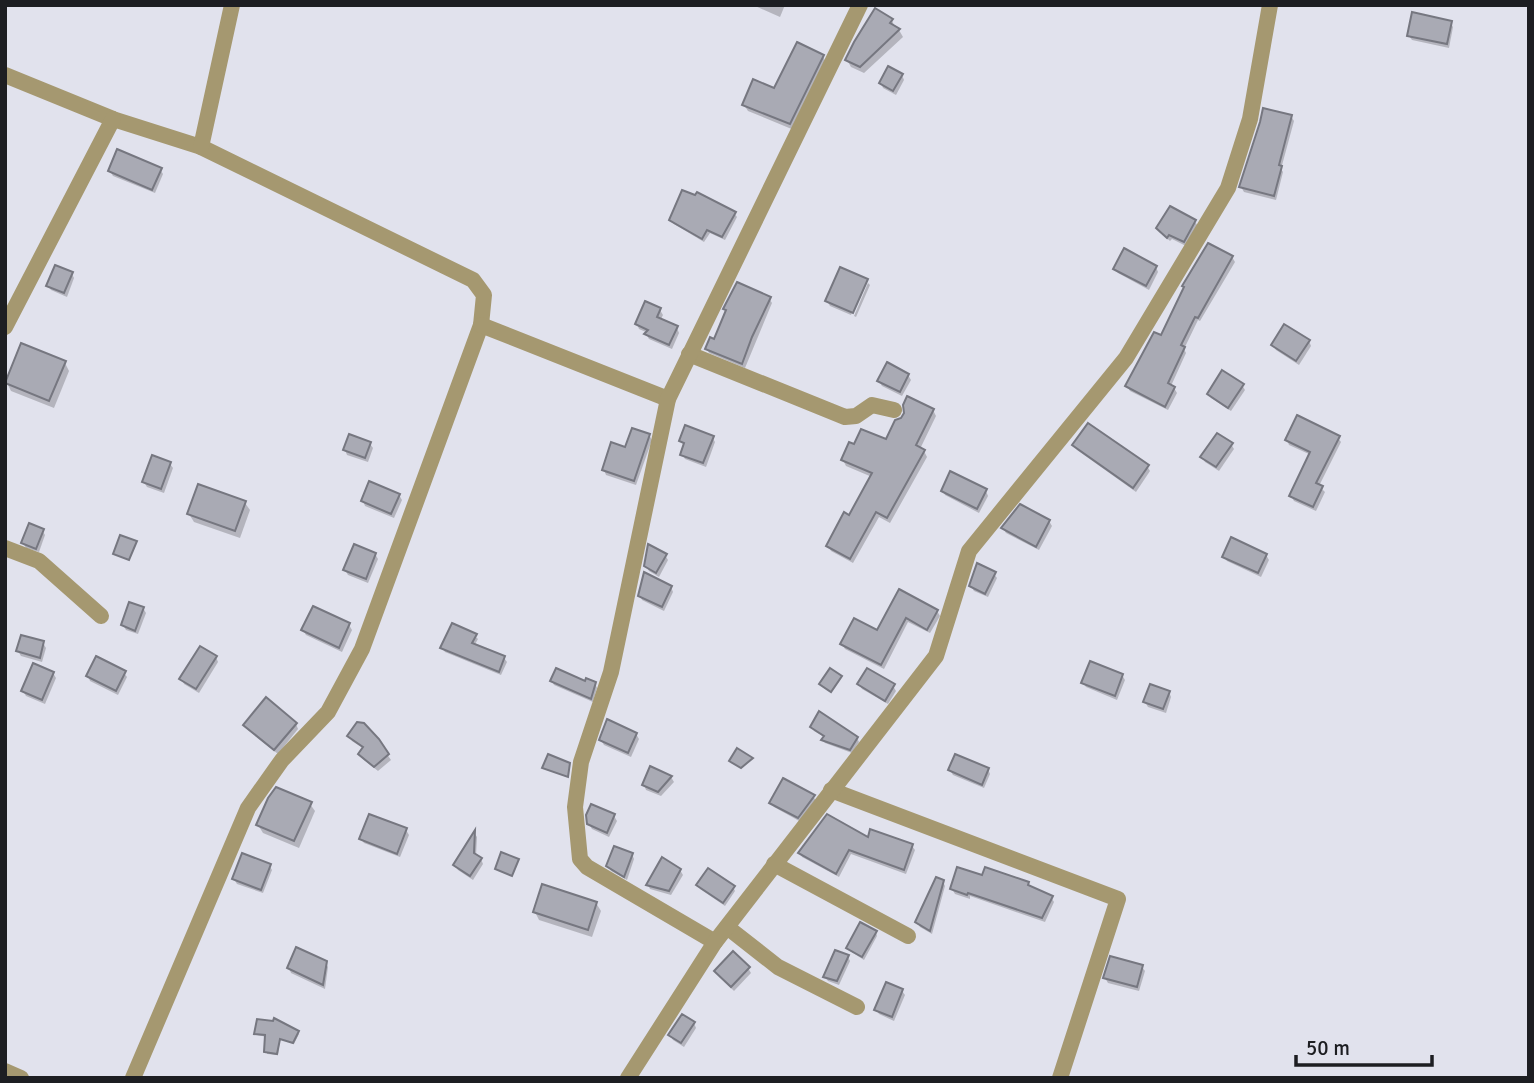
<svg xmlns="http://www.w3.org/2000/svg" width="1534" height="1083" font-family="Signika,sans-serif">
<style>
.shadow{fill:#0003}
.building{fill:#a9aab4;stroke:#767780;stroke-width:2}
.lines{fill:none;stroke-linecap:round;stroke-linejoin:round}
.street{stroke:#a59870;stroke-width:16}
</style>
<rect width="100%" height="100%" fill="#e1e2ed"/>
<g class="shadow">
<path d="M753 5H785L780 17Z"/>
<path d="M892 20 895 28 899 30 903 37 864 73 851 67 847 60Z"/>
<path d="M1450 22 1453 27 1449 48 1412 40 1409 36Z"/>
<path d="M823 56 826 63 794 130 748 111 744 105 775 90Z"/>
<path d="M902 75 904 80 896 95 883 88 881 83Z"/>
<path d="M1291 116 1294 121 1281 169 1283 172 1276 200 1244 192 1241 187Z"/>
<path d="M160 169 163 174 155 193 113 176 110 171Z"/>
<path d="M734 213 737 217 725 240 710 233 704 242 674 224 671 220Z"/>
<path d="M1195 222 1198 226 1186 246 1172 239 1170 241 1161 233 1158 228Z"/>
<path d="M1232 257 1235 262 1200 321 1198 320 1184 349 1186 353 1171 386 1174 388 1177 393 1168 410 1130 391 1127 386 1161 338Z"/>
<path d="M1156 267 1158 272 1149 290 1118 273 1115 269Z"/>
<path d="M841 269 867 281H865L851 315 830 306 827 301Z"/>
<path d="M72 274 74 278 67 297 51 290 48 286Z"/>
<path d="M868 283 870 285 856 317 854 316Z"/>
<path d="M769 298 772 303 745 368 709 353 707 349 715 341 727 312 725 309Z"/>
<path d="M660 310 663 315 660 321 677 328 679 333 672 349 649 339 646 334 648 333 639 329 637 324Z"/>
<path d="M1309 341 1311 346 1299 365 1276 350 1273 345Z"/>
<path d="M65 363 69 371 54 408 11 391 7 383Z"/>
<path d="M908 375 911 380 902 396 882 386 879 381Z"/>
<path d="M1242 385 1245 390 1231 411 1211 398 1209 394Z"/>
<path d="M933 410 936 416 920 449 924 451 927 457 890 523 879 517 853 563 831 551 828 545 850 517 872 477 846 466 843 460 855 446 887 442 906 413Z"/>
<path d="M649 435 652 440 636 485 606 475 604 470 626 449Z"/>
<path d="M712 437 715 442 706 467 685 459 682 454 685 447 681 441Z"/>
<path d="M1338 438 1341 442 1319 486 1325 492 1316 511 1294 501 1291 496 1311 455 1289 445 1287 440Z"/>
<path d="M370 444 373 448 368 462 347 455 345 450Z"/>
<path d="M1231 444 1234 449 1219 471 1205 462 1202 457Z"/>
<path d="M1074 445 1147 466 1150 471 1136 492 1077 450Z"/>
<path d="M170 464 173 468 164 493 147 487 144 482Z"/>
<path d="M943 491H986L988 496 979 513 945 495Z"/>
<path d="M399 495 402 500 394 518 365 506 363 501Z"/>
<path d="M245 503 250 510 240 538 194 522 189 514Z"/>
<path d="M1049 521 1052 526 1039 550 1006 533 1003 528Z"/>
<path d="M42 530 45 535 39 552 26 548 23 543Z"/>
<path d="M375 554 378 559 368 583 348 575 345 570Z"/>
<path d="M665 555 668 560 659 577 649 571 646 566Z"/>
<path d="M1266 555 1269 560 1261 577 1227 561 1224 557Z"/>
<path d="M994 574 997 578 988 597 974 591 971 586Z"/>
<path d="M671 587 673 592 664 611 642 600 640 595Z"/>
<path d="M900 591 937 611 940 616 930 633 908 622 884 669 845 649 842 644 878 633Z"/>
<path d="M143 608 146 613 138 634 126 630 123 625Z"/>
<path d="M349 625 352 630 342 652 306 635 303 630Z"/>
<path d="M475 636 478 639 474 646 504 658 507 662 501 675 445 652 442 648Z"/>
<path d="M43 643 46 648 42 662 21 656 18 651Z"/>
<path d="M216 657 218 662 199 693 184 684 182 679Z"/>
<path d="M53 673 56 678 45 704 26 696 23 691Z"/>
<path d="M124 673 127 677 118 695 90 681 88 676Z"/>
<path d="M1122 675 1125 680 1117 700 1086 687 1083 683Z"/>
<path d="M552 681 595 684 597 688 593 702 554 685Z"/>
<path d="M859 684 893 686 896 691 888 704 862 689Z"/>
<path d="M1169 692 1171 697 1166 713 1148 707 1145 702Z"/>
<path d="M296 724 298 729 278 754 248 730 245 725Z"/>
<path d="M812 727 857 738 859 742 852 753 825 743 823 740 824 737 814 731Z"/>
<path d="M636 734 639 739 631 757 604 745 601 740Z"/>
<path d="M349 736 377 740 391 760 378 771 363 759 360 754 364 749 352 741Z"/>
<path d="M651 769 671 777 674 782 661 796 646 790 644 785Z"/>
<path d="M988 769 990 774 984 788 953 775 950 770Z"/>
<path d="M813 796 816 801 801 822 774 807 771 802Z"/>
<path d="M310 804 315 811 299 848 263 833 258 825Z"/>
<path d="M614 816 617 821 609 837 592 829 589 824Z"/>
<path d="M406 830 409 835 400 857 364 843 361 839Z"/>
<path d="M475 834 477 837 476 856 481 859 483 864 473 880 458 870 455 865Z"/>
<path d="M868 839 912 846 915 850 906 874 851 854 839 877 802 857 800 853Z"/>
<path d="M632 854 634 859 627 880 611 871 608 866Z"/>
<path d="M269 865 272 870 263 893 237 884 234 879Z"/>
<path d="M680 870 683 875 671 895 650 889 648 885Z"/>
<path d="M983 878 1028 883 1031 888 1051 897 1054 902 1045 922 970 896V899L955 894 952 889Z"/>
<path d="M943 882 945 886 932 934 920 927 917 922Z"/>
<path d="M698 885 733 887 735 891 725 906 700 889Z"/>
<path d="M596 903 601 911 592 937 539 920 535 912Z"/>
<path d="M876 932 877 936 864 960 850 951 848 948Z"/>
<path d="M848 957 850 961 839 985 828 981 825 977Z"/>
<path d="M325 962 328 967 325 989 291 973 289 968Z"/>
<path d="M1142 967 1145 971 1139 991 1108 983 1105 978Z"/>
<path d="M748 968 751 973 734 991 719 976 716 971Z"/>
<path d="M902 991 905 995 894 1021 879 1014 876 1009Z"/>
<path d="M694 1023 696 1028 684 1047 673 1040 670 1035Z"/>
<path d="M298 1032 299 1034 294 1044 280 1039 278 1055 267 1054V1037L257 1035 256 1033Z"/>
</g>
<g class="building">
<path d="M875 8 893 19 890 23 900 29 860 67 845 60 854 42Z"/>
<path d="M1412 12 1452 21 1447 44 1407 36Z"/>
<path d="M797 42 824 55 790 124 742 105 753 79 774 88Z"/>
<path d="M888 66 903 74 893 91 879 83Z"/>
<path d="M1263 108 1292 115 1279 165 1282 166 1274 196 1239 187 1260 122Z"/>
<path d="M117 149 162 168 152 190 108 171Z"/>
<path d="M682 190 695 195 697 192 736 212 722 237 707 230 702 239 669 220Z"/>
<path d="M1170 206 1196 220 1184 242 1169 235 1167 238 1156 228Z"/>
<path d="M1208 243 1233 256 1198 318 1195 317 1181 345 1185 347 1168 383 1175 387 1165 407 1125 386 1154 332 1161 335 1184 287 1182 286Z"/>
<path d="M1124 248 1157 266 1146 286 1113 269Z"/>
<path d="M55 265 73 272 64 293 46 286Z"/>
<path d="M840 267 868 279 853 313 825 301Z"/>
<path d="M737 282 771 297 752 337 742 364 705 349 710 337 714 339 726 310 723 309Z"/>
<path d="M645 301 661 308 657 317 678 326 669 345 644 334 648 330 635 324Z"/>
<path d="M1284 324 1310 340 1296 361 1271 345Z"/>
<path d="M21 343 66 361 49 401 5 383Z"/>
<path d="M887 362 909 374 900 392 877 381Z"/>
<path d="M1222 370 1244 384 1228 408 1207 394Z"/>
<path d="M907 396 934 409 916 445 925 450 887 518 876 512 850 559 826 546 844 512 849 515 872 473 841 460 849 442 854 444 861 429 886 439 895 420 901 418 904 413 903 405Z"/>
<path d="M1297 415 1340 436 1316 483 1323 486 1313 507 1289 496 1310 452 1285 440Z"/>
<path d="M1088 423 1149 465 1133 488 1072 445Z"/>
<path d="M685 425 714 436 703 463 680 455 684 443 679 441Z"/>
<path d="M632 428 650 434 634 481 602 470 611 442 625 447Z"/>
<path d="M1217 433 1233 443 1216 467 1200 457Z"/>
<path d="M349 434 371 442 365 458 343 450Z"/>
<path d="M152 455 171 462 161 489 142 482Z"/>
<path d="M950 471 987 489 977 509 941 491Z"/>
<path d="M369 481 400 494 391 514 361 501Z"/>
<path d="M198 484 246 501 235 531 187 514Z"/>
<path d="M1020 504 1050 520 1036 547 1001 528Z"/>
<path d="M29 523 44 529 36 549 21 543Z"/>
<path d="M120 535 137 541 129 560 113 554Z"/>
<path d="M1231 537 1267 554 1258 573 1222 557Z"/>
<path d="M354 544 376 553 366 579 343 570Z"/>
<path d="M648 544 667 554 656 573 644 566Z"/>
<path d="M977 563 996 572 985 594 969 586Z"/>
<path d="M644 572 672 586 662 607 638 596Z"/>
<path d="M899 589 938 610 927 630 906 618 881 665 840 644 854 618 877 630Z"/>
<path d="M129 602 144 607 135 631 121 625Z"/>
<path d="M313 606 350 623 339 648 301 630Z"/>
<path d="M452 623 477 634 472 643 505 656 499 672 440 648Z"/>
<path d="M21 635 44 641 40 658 16 651Z"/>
<path d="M200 646 217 656 196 689 179 679Z"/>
<path d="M96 656 126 671 116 691 86 676Z"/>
<path d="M1090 661 1123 674 1115 696 1081 683Z"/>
<path d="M33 663 54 672 42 700 21 691Z"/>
<path d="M556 668 585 681 586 678 596 682 591 699 550 681Z"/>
<path d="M830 668 842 676 831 692 819 684Z"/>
<path d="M867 668 895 684 885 701 857 684Z"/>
<path d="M1150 684 1170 691 1163 709 1143 702Z"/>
<path d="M266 697 297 723 274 750 243 725Z"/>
<path d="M819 711 858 737 850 750 821 740 824 736 810 727Z"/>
<path d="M607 719 637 733 628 753 599 740Z"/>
<path d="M357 722 364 723 379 739 389 754 374 767 358 754 363 747 347 736Z"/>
<path d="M737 748 753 758 741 768 729 761Z"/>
<path d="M548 754 570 763 568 777 542 768Z"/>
<path d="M955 754 989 768 982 785 948 770Z"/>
<path d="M650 766 672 776 658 792 642 785Z"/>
<path d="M783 778 815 795 798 818 769 803Z"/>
<path d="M276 787 312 802 294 841 256 825 268 798Z"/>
<path d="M591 804 615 814 607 833 587 824 586 815Z"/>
<path d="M369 814 407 828 397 854 359 839Z"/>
<path d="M827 814 868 837 870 829 913 844 904 870 849 850 836 874 798 853Z"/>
<path d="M475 830 474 853 482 858 470 876 453 865Z"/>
<path d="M614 846 633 853 624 877 606 866Z"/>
<path d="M501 852 519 859 512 876 495 869Z"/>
<path d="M242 853 271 864 261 890 232 879Z"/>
<path d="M662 857 681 869 669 891 646 885Z"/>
<path d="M957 867 982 875 985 867 1029 882 1028 885 1053 896 1042 918 968 893 967 895 950 889Z"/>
<path d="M708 868 735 886 723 903 696 885Z"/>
<path d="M936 877 944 880 930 931 915 922Z"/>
<path d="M542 884 597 902 588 930 533 912Z"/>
<path d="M860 922 877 931 862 957 846 948Z"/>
<path d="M296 947 327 961 323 985 287 968Z"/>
<path d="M835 950 849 955 837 981 823 977Z"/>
<path d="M733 951 750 967 731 987 714 971Z"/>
<path d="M1110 956 1143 965 1137 987 1103 978Z"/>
<path d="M886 982 903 989 892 1017 874 1010Z"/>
<path d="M682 1014 695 1022 681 1043 668 1035Z"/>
<path d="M274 1018 299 1031 293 1043 280 1039 277 1054 264 1052 265 1035 254 1034 257 1019 273 1021Z"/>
</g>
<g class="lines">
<g class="street">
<path d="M5 75 113 119 201 147 473 280 484 295 481 325 362 649 328 712 282 760 248 808 133 1078"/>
<path d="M201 147 232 5"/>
<path d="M481 325 668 399"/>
<path d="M5 327 113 119"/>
<path d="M689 354 845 417 856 416 872 405 894 410"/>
<path d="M5 548 39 561 101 616"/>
<path d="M831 790 1118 899 1060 1078"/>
<path d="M774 864 908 936"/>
<path d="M727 927 778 967 857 1007"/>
<path d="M715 942 587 867 580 859 575 807 581 762 611 672 668 399 860 5"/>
<path d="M5 1071 21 1078"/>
<path d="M628 1078 715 942 936 656 969 551 1126 358 1228 188 1250 119 1270 5"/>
</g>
</g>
<rect width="1534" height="1083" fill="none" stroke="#1d1e22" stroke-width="14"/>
<path d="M1296 1055v10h136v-10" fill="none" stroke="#1d1e22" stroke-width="3.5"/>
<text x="1306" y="1055" font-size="21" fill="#1d1e22" stroke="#e1e2ed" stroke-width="5" paint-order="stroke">50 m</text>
</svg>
